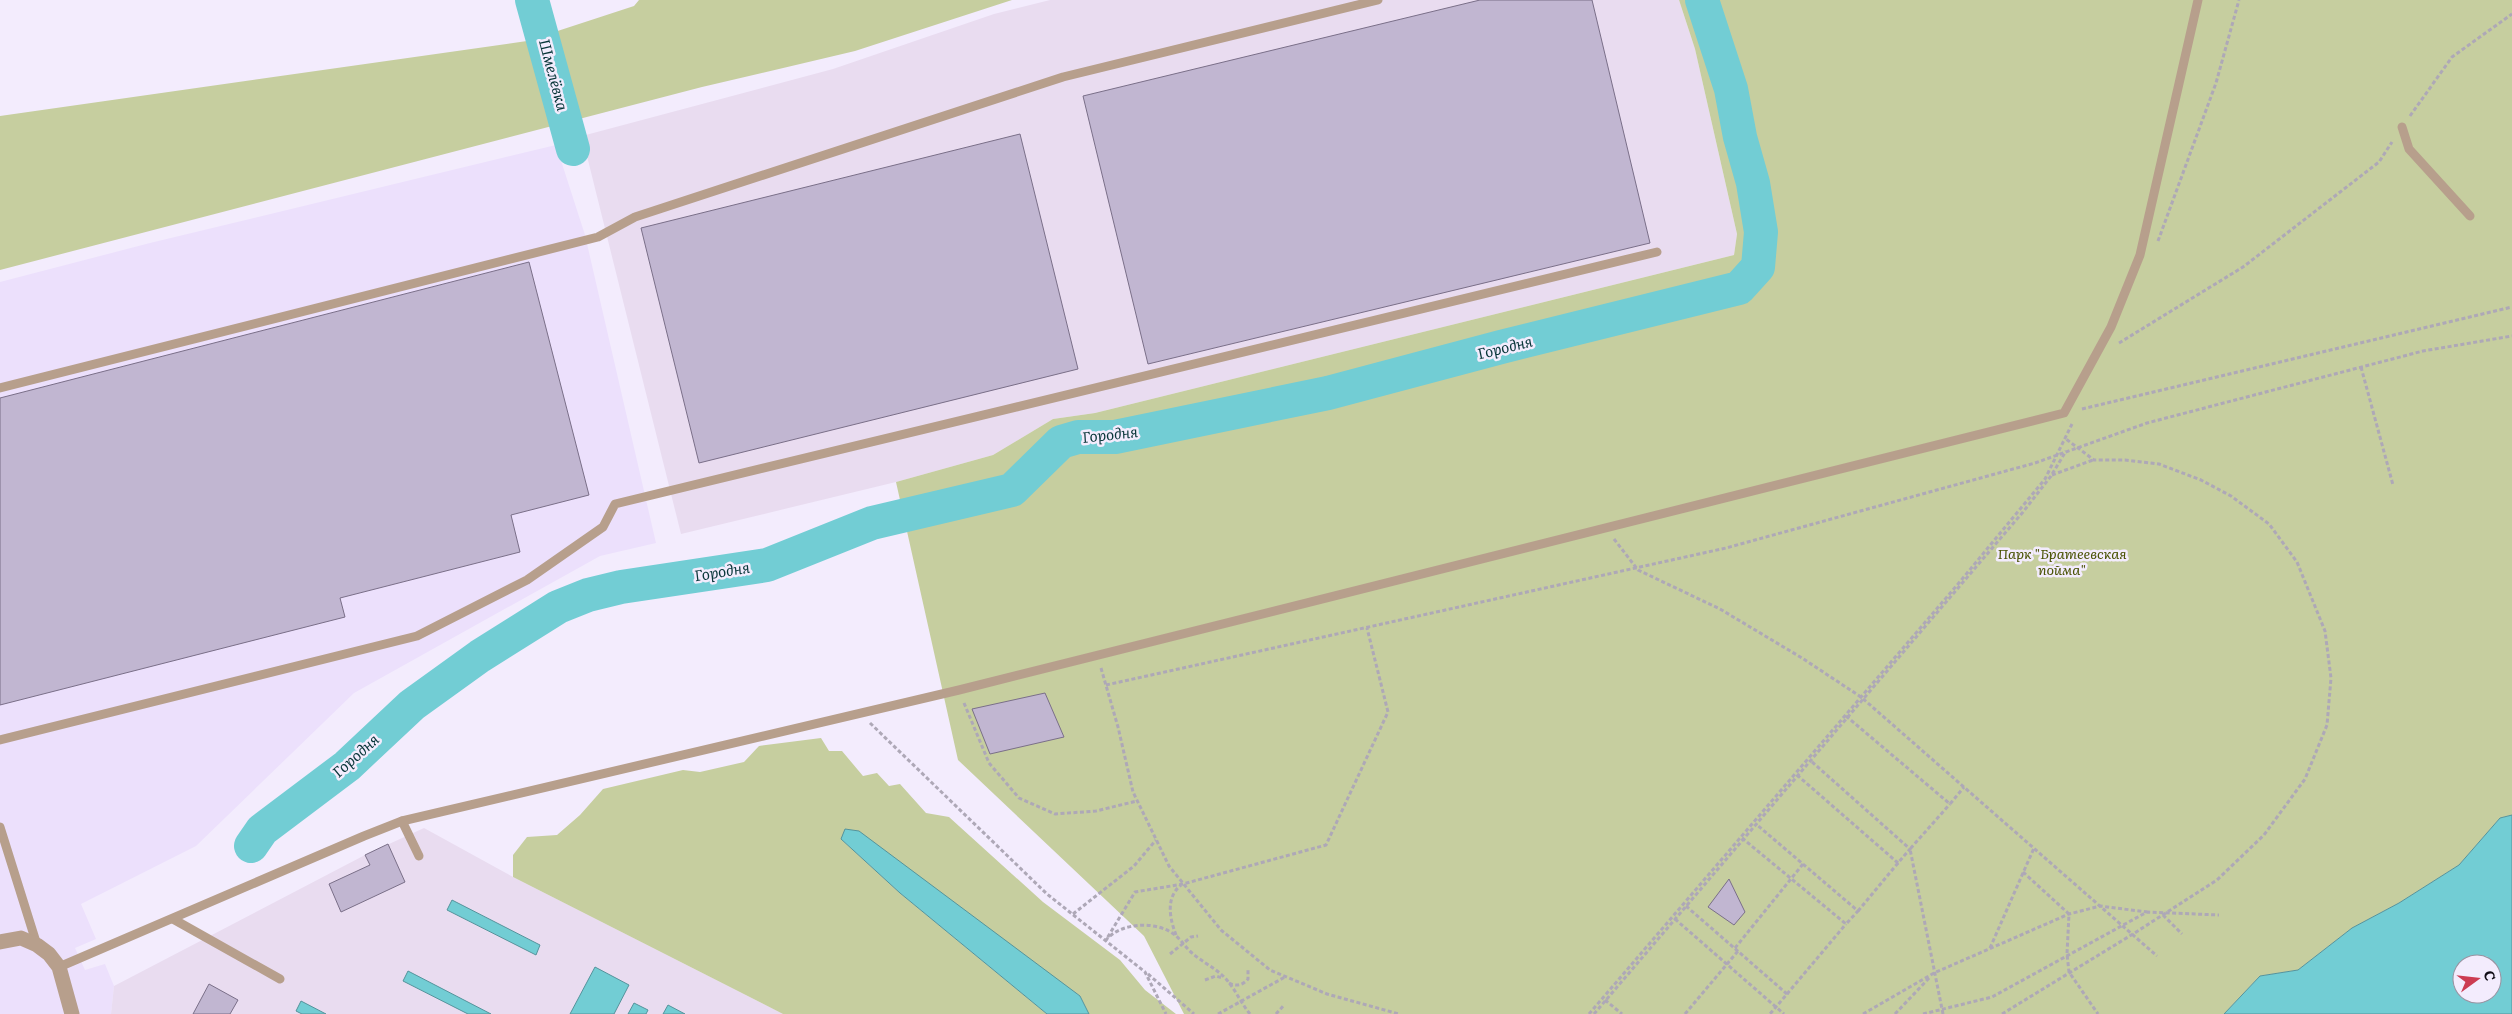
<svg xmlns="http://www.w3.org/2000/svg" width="2512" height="1014" font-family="Literata,serif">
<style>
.built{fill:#ece0fc}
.industrial{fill:#e9dcf0}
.green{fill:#c6ce9f}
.water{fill:#72cdd4;stroke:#55939b;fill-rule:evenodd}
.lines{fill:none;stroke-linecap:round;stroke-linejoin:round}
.river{stroke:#72cdd4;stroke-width:34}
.building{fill:#c1b6d1;stroke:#7a6f88}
.path{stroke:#aea8b7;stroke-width:3;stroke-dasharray:4 2.5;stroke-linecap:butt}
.service{stroke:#b79f8c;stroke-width:9}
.minor{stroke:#b79f8c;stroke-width:15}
.labels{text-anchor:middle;stroke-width:5;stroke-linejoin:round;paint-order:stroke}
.park-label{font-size:14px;font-style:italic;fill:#4a5304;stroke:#f3ecfd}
.water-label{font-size:15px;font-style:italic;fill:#083639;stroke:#f3ecfd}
</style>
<rect width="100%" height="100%" fill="#f3ecfd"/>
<path class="built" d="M556 145 585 235 656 543 600 556 354 693 196 846 81 904 96 939 75 948 85 970 105 964 114 986 111 1014H0V282L150 243Z"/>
<g class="industrial">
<path d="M1050 0H1679L1695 49 1737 234 1734 255 1095 413 1053 419 993 455 896 482 681 534 582 136 833 69 994 14Z"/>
<path d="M424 828 513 877 783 1014H111L114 986 365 855Z"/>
</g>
<g class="green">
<path d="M639 0H1012L855 51 702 87 0 270V116L527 41 634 6Z"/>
<path d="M1679 0H2512V815L2500 818 2459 865 2399 903 2352 928 2298 970 2260 976 2224 1014H1184L1144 936 958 760 896 482 993 455 1053 419 1095 413 1734 255 1737 234 1695 49Z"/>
<path d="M821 738 829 751H842L863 776 877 773 889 786 900 784 926 813 949 817 1043 902 1120 960 1145 990 1176 1014H1089L1080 996 841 839 900 893 1047 1014H783L513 877V855L527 837 557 835 580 815 603 789 683 770 700 772 744 762 759 746Z"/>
</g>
<g class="water">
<path d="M2512 815V1014H2224L2260 976 2298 970 2352 928 2399 903 2459 865 2500 818ZM2462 964H2492V994H2462Z"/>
<path d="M845 829 859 831 1080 996 1089 1014H1047L900 893 841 839Z"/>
<path d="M452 900 540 945 536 955 447 910Z"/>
<path d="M595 967 629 985 614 1014H570Z"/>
<path d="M408 971 491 1014H468L403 981Z"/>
<path d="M301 1001 326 1014H302L296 1011Z"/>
<path d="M634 1003 648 1010 646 1014H628Z"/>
<path d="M668 1005 685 1014H663Z"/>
</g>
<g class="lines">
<g class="river">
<path d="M532 0 573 149"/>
<path d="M251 846 262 830 347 766 412 705 480 656 558 607 588 595 621 587 767 565 872 523 1012 490 1061 442 1078 437H1115L1328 393 1501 347 1739 288 1758 267 1761 232 1753 183 1740 137 1731 89 1702 0"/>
</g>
</g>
<g class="building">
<path d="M1480 0H1592L1650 243 1148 364 1083 96Z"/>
<path d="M1020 134 1078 369 699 463 641 228Z"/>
<path d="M529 262 589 495 511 515 520 552 340 598 345 617 0 705V398Z"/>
<path d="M1045 693 1064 737 990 754 972 709Z"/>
<path d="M388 844 405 882 341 912 329 884 370 865 365 855Z"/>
<path d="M1729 879 1745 912 1734 925 1708 907Z"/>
<path d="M209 984 238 1000 230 1014H193Z"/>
</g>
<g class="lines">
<g class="path">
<path d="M2410 116 2452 57 2512 14"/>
<path d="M2158 241 2216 83 2239 0"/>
<path d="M2119 343 2243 267 2379 162 2392 142"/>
<path d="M2361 367 2393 485"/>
<path d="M2082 409 2512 307"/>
<path d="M2052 475 2093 460"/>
<path d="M1614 539 1638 570 1720 609 1802 658 1861 697 2157 956"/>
<path d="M1101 668 1118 727 1133 792 1169 866 1221 930 1270 970 1327 994 1399 1014"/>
<path d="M1106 685 1726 548 2035 463 2147 423 2423 351 2512 336"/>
<path d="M964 703 989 763 1019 798 1055 814 1096 811 1137 801"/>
<path d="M1846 716 1950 804 1964 787"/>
<path d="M870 723 1047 894 1145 972 1166 1014"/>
<path d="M1797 775 1898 863 1910 849 1811 761"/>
<path d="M1742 838 1846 924 1858 911 1756 824"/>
<path d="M2023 872 2069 914 2067 954 2069 972 2098 1014"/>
<path d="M1686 906 1787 994 1770 1014"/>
<path d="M1858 911 1898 863"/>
<path d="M1073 914 1134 866 1156 840"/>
<path d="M2163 915 2182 934"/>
<path d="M1675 919 1784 1014"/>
<path d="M1176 935C1170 919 1165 898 1181 885"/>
<path d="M1735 948 1803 864"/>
<path d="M1990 948 2034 848"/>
<path d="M1170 954 1191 937 1198 936"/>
<path d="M1148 974 1194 1014"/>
<path d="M1205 980 1216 976 1222 978"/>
<path d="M1229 983C1236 987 1243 985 1248 979V969"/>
<path d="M1787 994 1846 924"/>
<path d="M1605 1000 1622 1014"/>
<path d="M1218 1014 1285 977"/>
<path d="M1250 1014C1241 1003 1235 989 1226 979 1216 968 1202 962 1192 953 1186 948 1182 941 1176 936 1158 920 1121 922 1106 940L1135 892 1183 884 1326 845 1388 712 1367 628"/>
<path d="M1276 1014 1284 1005"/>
<path d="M1589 1014 1958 584 2045 479 2072 424"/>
<path d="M1594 1014 2023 512 2051 476 2066 451"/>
<path d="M1685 1014 1738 951"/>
<path d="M1863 1014 1934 973 2069 914 2100 906 2147 912"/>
<path d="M1895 1014 1930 977"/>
<path d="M1923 1014 1992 997 2147 912 2219 915"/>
<path d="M1943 1014 1910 849 1950 804"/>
<path d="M2002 1014 2133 934 2217 880 2264 835 2305 779 2327 725 2331 678 2325 631 2297 562 2269 524 2231 496 2201 480 2159 464 2125 460H2094L2066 439"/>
</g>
<g class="service">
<path d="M2402 127 2409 149 2470 216"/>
<path d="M0 388 598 237 635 217 1063 77 1378 0"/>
<path d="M0 740 417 636 527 580 603 527 615 504 1657 252"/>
<path d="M402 821 419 856"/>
<path d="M0 827 37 945"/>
<path d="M173 919 280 979"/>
<path d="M59 967 364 836 402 821 959 690 2064 413 2111 327 2140 255 2198 0"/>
</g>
<path class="minor" d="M0 942 21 938 37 945 49 954 59 967 72 1014"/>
</g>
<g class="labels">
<g class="park-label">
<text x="2062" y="559">Парк "Братеевская<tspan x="2062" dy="16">пойма"</tspan></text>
</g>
<g class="water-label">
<text transform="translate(553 75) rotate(75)" y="5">Шмелёвка</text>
<text transform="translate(1505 348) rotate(-14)" y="5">Городня</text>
<text transform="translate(1110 435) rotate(-6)" y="5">Городня</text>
<text transform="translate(722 572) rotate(-9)" y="5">Городня</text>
<text transform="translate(356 756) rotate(-42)" y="5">Городня</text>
</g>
</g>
<g transform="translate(2477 979) rotate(75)"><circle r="24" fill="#f3ecfd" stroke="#9993a1"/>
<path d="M0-4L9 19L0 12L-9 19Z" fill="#cc3c52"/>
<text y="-8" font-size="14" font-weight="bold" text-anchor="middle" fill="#110d16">С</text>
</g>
</svg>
